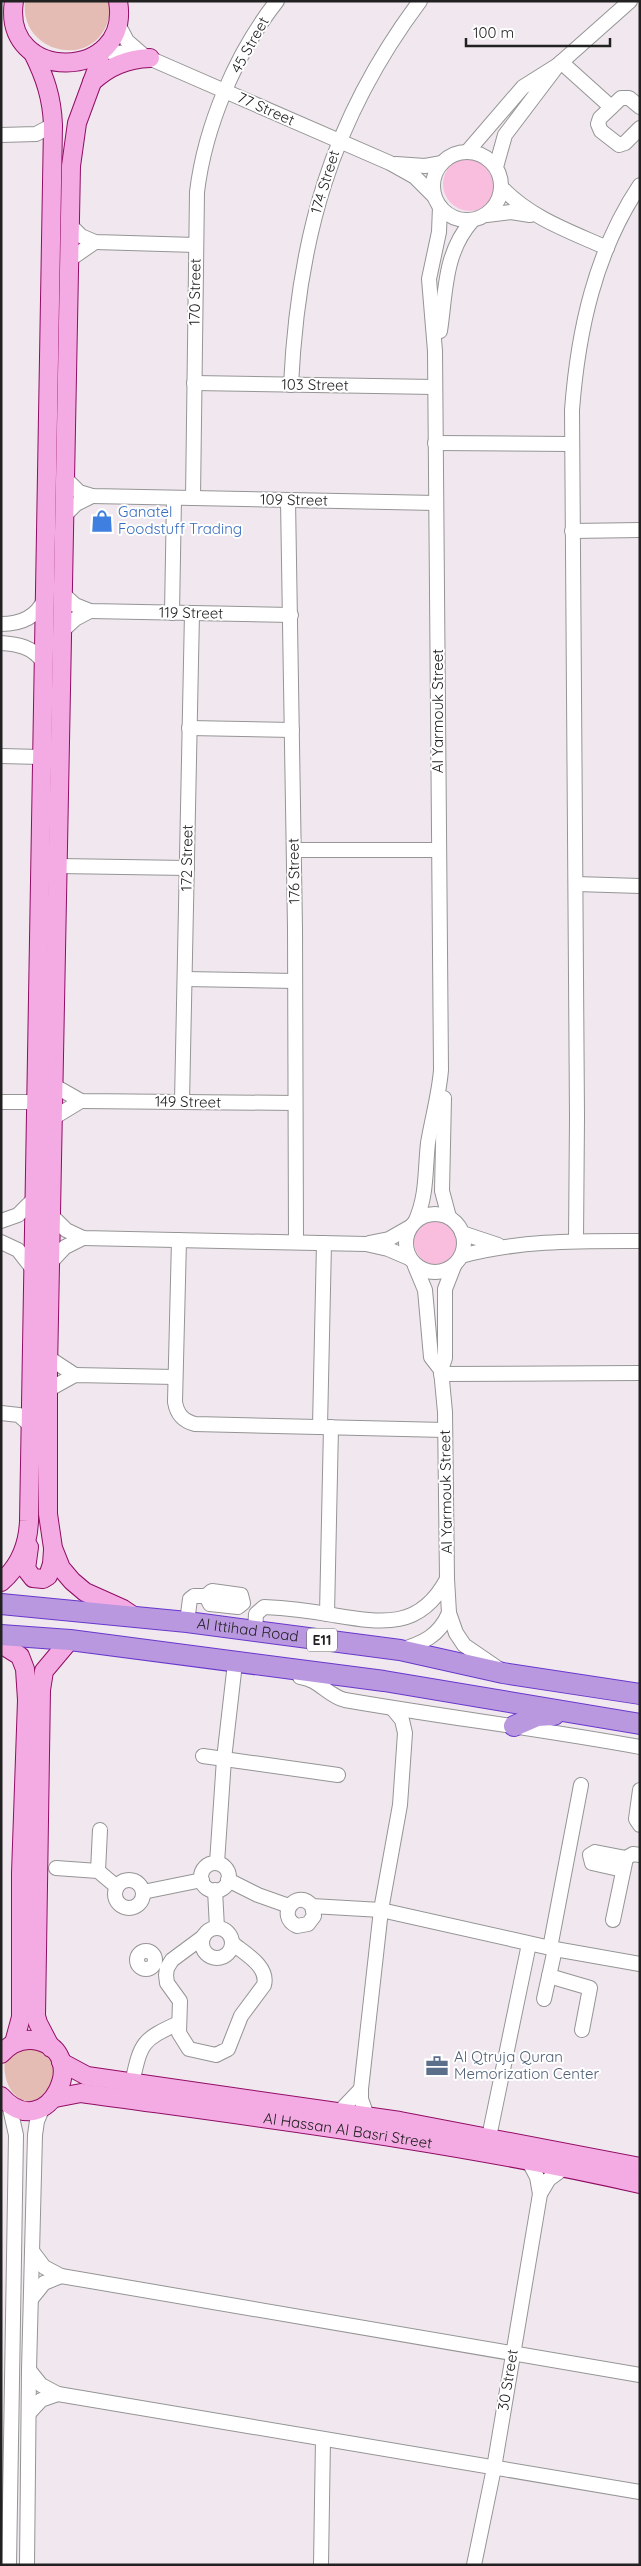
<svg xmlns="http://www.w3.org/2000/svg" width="641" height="2566" font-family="Quicksand,sans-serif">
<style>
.grass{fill:#e5bcb3}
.sand{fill:#f9bede}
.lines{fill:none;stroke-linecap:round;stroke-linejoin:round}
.minor-casing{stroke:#959595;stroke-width:16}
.major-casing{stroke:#910d65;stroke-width:20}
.highway-casing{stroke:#6737cc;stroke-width:22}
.minor{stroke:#fff;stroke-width:14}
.major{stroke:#f4aae3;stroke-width:18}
.highway{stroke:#ba98e0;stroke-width:20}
.labels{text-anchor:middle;stroke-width:4;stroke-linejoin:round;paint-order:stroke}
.shield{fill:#fff;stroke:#646464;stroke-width:1}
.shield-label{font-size:14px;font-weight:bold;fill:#212121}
.street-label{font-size:15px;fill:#212121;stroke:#fff}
.shop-label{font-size:15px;fill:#366cbe;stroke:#fff;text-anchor:start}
.service-label{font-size:15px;fill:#4e5e75;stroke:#fff;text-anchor:start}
</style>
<rect width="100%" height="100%" fill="#f0e8ee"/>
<g class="grass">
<path d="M25 1H111C110 75 18 58 25 1Z"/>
<path d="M22 2043 56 2056 52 2092C47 2095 40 2100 34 2101 11 2105 0 2074 6 2055 10 2051 17 2047 22 2043Z"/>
</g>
<g class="sand">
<circle cx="470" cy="184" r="27"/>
<circle cx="437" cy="1242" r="23"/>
</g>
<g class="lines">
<defs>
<g id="minor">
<path d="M118 24 127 41 142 54"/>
<path d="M101 51 142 55 390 163 415 177 434 196"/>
<path d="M561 62 611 107"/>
<path d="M640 107 629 98H621L600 118 598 124 601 131 619 145 625 143 640 128"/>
<path d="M1 135 36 134 53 125"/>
<circle cx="467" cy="186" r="34"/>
<path d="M467 152 523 87 558 65"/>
<path d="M396 164 425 166 442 163"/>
<path d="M496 167 505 135 558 65 630 1"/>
<path d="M502 188C531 218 569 231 607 248"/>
<path d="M487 215 511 212 530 215"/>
<path d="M70 225 81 236 95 242 196 245"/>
<path d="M69 260 95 242"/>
<path d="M440 331C446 291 444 253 472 221"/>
<path d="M194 383 435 387"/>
<path d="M291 385C298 238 331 120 420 1"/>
<path d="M435 443 571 444"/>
<path d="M65 478 79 492 92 496 436 503"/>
<path d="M193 498 197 192C205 126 236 53 277 1"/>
<path d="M288 500 295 928 296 1242"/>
<path d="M64 516 76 504 92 496"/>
<path d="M572 531 640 530"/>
<path d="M63 594 75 605 90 611 291 615"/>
<path d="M172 613 174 498"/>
<path d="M1 624C20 624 36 618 44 600"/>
<path d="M62 631 75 619 90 611"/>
<path d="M1 643C18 644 33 647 43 662"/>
<path d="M189 728 292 730"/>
<path d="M1 756 41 757"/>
<path d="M294 850H439"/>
<path d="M59 866 187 868"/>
<path d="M576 884 640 886"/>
<path d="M185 979 295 981"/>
<path d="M53 1085 81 1101 295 1103"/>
<path d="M444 1098 442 1191 449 1217"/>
<path d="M1 1102H35"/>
<path d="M182 1102 192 613"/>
<path d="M53 1118 81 1101"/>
<circle cx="435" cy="1243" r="29"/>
<path d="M52 1216 66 1230 83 1238 366 1244 388 1249 409 1258"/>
<path d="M416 1220C427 1195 425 1170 428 1143 432 1119 439 1095 441 1070L435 351 429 279 439 232 440 207"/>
<path d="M1 1221 18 1215 33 1200"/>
<path d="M462 1233 498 1245"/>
<path d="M179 1240 175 1402C177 1414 183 1421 195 1424L445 1430"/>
<path d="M576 1240 577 1117 572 410C578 331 595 252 640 185"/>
<path d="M1 1242 18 1250 32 1268"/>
<path d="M369 1243 389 1239 410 1227"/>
<path d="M461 1256C520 1240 579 1241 640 1241"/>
<path d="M51 1262 65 1247 83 1238"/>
<path d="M415 1266 425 1290 431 1357 441 1370"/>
<path d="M454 1266 445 1289V1358L441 1370 445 1412 447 1579 449 1613 456 1633 464 1645 499 1669"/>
<path d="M49 1358 75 1375"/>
<path d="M441 1374 640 1373"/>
<path d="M48 1390 75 1375 175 1377"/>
<path d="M1 1413 19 1415 30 1425"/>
<path d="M320 1427 324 1243"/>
<path d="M212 1591 241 1595 243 1603 238 1607 210 1604 206 1596Z"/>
<path d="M327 1614 331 1427"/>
<path d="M187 1622 190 1599 194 1596H206"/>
<path d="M255 1631 256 1614 264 1607C287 1608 311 1611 333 1615 382 1623 420 1630 447 1579"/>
<path d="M400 1650C423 1643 439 1636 449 1613"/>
<path d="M300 1677C319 1679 328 1696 345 1700 443 1717 542 1729 640 1747"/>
<path d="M203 1756 338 1775"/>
<path d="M640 1790 636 1819 640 1825"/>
<path d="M217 1863 224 1759 235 1663"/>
<circle cx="215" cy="1877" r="14"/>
<path d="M56 1868 98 1871 117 1887"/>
<path d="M623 1870 592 1863 590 1855 595 1852 626 1858"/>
<path d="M98 1871 100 1830"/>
<path d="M228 1880 258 1895 289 1906"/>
<circle cx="129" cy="1894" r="14"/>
<path d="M215 1890 217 1928"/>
<path d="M143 1892 202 1880"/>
<path d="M312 1906 314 1916 308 1924 297 1926C275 1916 297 1887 312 1906L381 1910 555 1949 640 1964"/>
<path d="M613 1920 626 1858 633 1854 640 1855"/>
<circle cx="217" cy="1943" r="15"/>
<path d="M203 1937 172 1960 167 1968 166 1975 167 1983 180 2001 179 2033 189 2049 216 2055 228 2049 241 2016 264 1985C269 1966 244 1953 232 1943"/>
<path d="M550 1948 581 1785"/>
<circle cx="146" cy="1960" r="9"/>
<path d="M549 1976 590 1988 582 2030"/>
<path d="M544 1999 555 1949"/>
<path d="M132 2083C141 2043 141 2040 179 2023"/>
<path d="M339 2112 361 2089"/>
<path d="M367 2116 361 2099V2089L381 1910 400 1805 405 1733 402 1720 393 1709"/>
<path d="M489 2137 529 1944"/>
<path d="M529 2162 537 2177 540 2194"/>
<path d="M32 2251 44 2267 61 2276 640 2375"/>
<path d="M32 2298 44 2283 61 2276"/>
<path d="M29 2370 41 2385 58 2394 640 2492"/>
<path d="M29 2413 41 2400 58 2394"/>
<path d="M9 2565 16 2135 9 2104"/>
<path d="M27 2565 29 2370 35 2135 37 2121 43 2107"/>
<path d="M321 2565 323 2439"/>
<path d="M474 2565 494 2468 540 2194 549 2179 564 2168"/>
</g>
<g id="major">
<path d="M14 1C1 84 132 82 118 1"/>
<path d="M100 52 98 66 77 123 71 166 48 1370V1514L53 1548 61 1568 72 1581 85 1592 123 1609 135 1617"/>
<path d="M92 82C109 66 127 59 150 58"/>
<path d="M29 1547 26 1569 33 1578 43 1579 48 1576 52 1564 53 1550"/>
<path d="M1 1582C20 1566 28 1545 29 1521L53 125C52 98 45 77 33 53"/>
<path d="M1 1644 20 1656 25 1669 27 1700 21 1873V2017L14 2043"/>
<path d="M51 2048 38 2023 36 2016 41 1690 44 1671 70 1640"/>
<path d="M1 2054C9 2045 20 2039 32 2040 96 2047 47 2149 1 2096"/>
<path d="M61 2062 87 2076 400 2121 640 2167"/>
<path id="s1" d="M55 2098 81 2093C268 2119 456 2142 640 2184"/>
</g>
<g id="highway">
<path id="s2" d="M1 1604 187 1622 400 1650 503 1673 640 1694"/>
<path d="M1 1635 70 1640 384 1681 640 1724"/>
<path d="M514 1726 537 1716 554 1715"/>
</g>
</defs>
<use href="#minor" class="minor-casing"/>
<use href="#major" class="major-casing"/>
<use href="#highway" class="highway-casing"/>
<use href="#minor" class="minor"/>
<use href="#major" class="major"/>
<use href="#highway" class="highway"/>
</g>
<defs>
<symbol id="shop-bare" viewBox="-9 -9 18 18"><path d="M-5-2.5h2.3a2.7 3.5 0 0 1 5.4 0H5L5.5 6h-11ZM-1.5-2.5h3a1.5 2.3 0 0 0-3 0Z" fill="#3f7fe0" stroke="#fff" stroke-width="2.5" paint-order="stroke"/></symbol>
<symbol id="office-bare" viewBox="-9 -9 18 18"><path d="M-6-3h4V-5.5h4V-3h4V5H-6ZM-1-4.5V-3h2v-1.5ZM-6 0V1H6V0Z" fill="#5c6f8a" stroke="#fff" stroke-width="2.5" paint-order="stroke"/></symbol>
</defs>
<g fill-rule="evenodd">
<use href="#shop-bare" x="86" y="505" width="32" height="32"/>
<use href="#office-bare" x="421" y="2050" width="32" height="32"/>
</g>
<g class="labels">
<rect class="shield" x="307" y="1628.5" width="30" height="23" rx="4"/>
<g class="shield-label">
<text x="322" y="1645">E11</text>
</g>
<g class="street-label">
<text transform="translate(250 45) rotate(-61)" y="5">45 Street</text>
<text transform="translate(266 109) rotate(24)" y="5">77 Street</text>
<text transform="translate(325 182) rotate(-73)" y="5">174 Street</text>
<text transform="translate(195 292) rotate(-89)" y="5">170 Street</text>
<text transform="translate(315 385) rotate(1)" y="5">103 Street</text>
<text transform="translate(294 500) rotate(1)" y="5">109 Street</text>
<text transform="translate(191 613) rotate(1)" y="5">119 Street</text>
<text transform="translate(438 711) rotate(-90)" y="5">Al Yarmouk Street</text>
<text transform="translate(187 858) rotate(-89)" y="5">172 Street</text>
<text transform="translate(294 871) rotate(-91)" y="5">176 Street</text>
<text transform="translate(188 1102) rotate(1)" y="5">149 Street</text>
<text transform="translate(446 1492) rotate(-91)" y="5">Al Yarmouk Street</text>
<text dy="5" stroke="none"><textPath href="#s2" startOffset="248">Al Ittihad Road</textPath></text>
<text dy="5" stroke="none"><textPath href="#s1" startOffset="296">Al Hassan Al Basri Street</textPath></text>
<text transform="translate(508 2380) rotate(-81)" y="5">30 Street</text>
</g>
<g class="shop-label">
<text x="118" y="517">Ganatel<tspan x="118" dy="17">Foodstuff Trading</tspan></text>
</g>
<g class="service-label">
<text x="454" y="2062">Al Qtruja Quran<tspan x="454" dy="17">Memorization Center</tspan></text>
</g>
</g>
<rect width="641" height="2566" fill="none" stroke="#212121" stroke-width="5"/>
<path d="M466 38v8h144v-8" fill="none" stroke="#212121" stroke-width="2.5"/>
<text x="473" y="38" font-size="15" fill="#212121" stroke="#ffffff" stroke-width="4" paint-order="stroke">100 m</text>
</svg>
